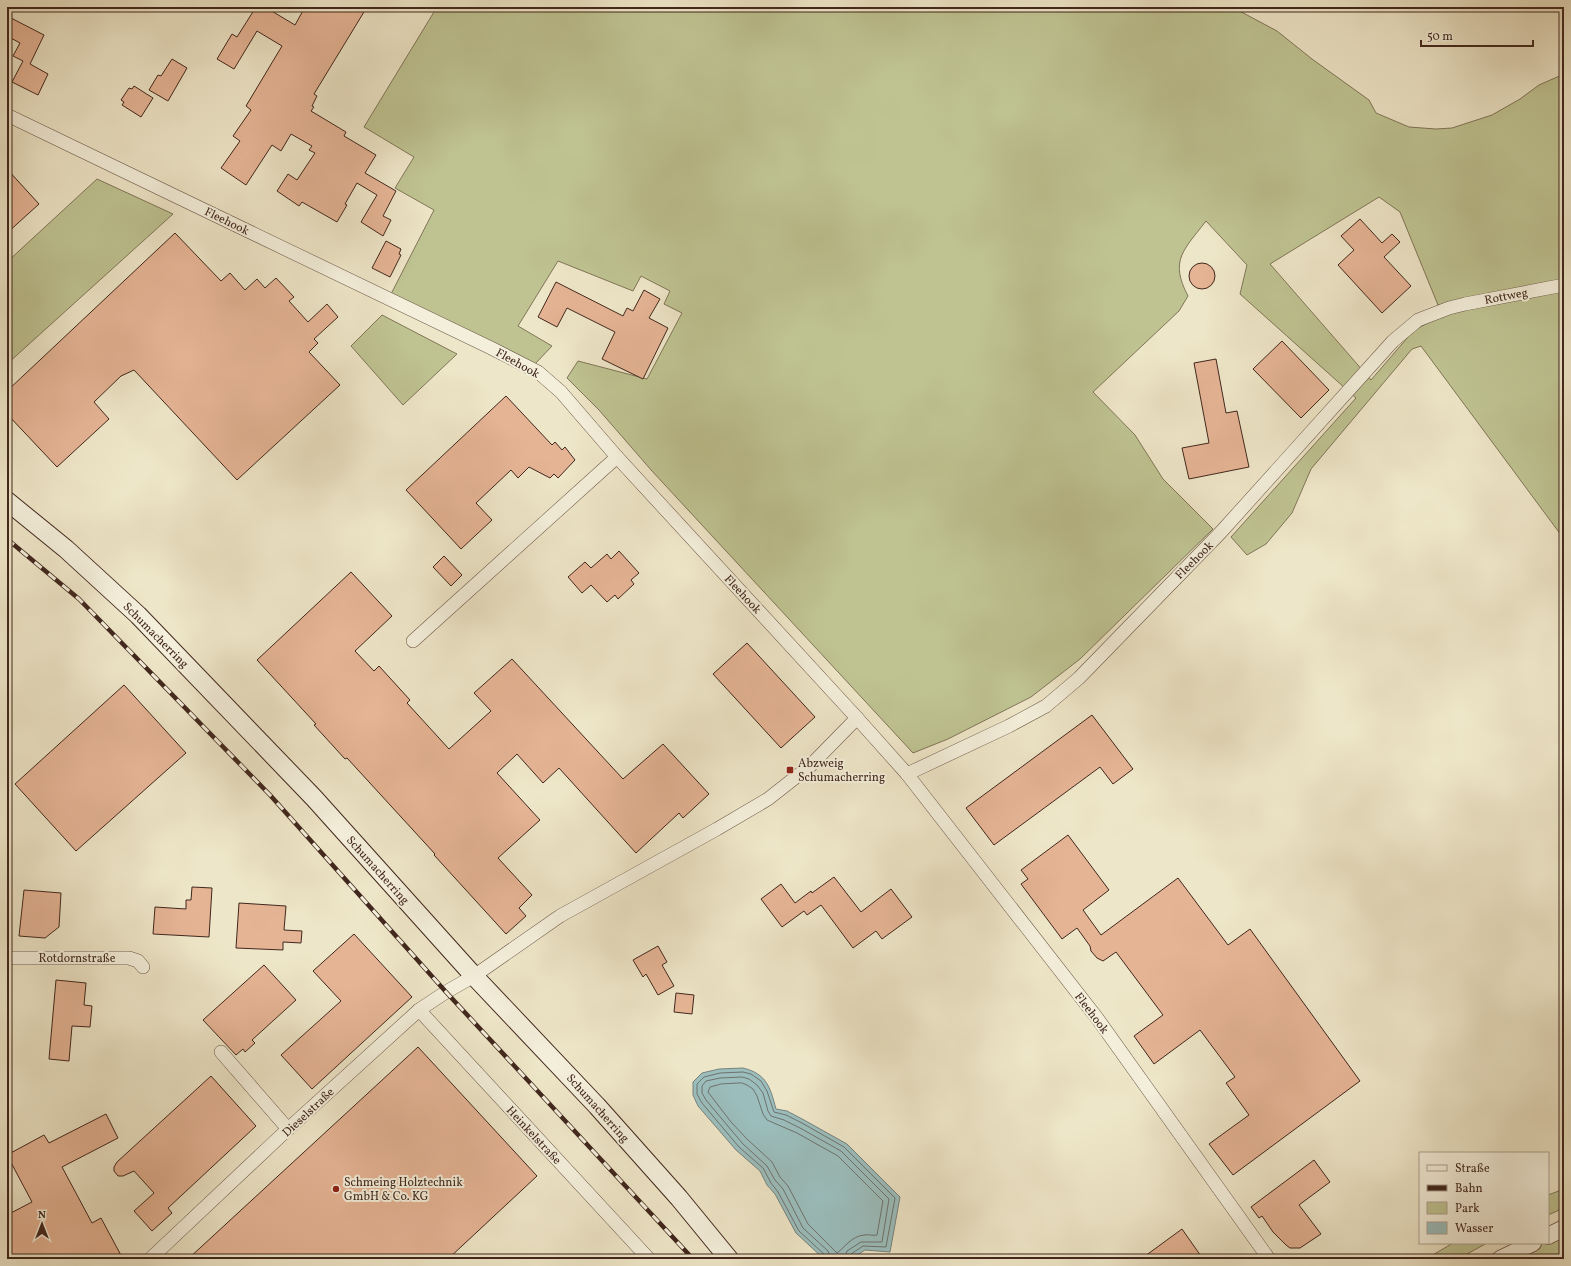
<svg xmlns="http://www.w3.org/2000/svg" width="1571" height="1266" font-family="Vollkorn,serif">
<style>
.green{fill:#bfc392;stroke:#807558}
.water{fill:#9bbebd;stroke:#77827d}
.lines{fill:none;stroke-linecap:round;stroke-linejoin:round}
.shore{stroke:#6e726d;stroke-width:1}
.building{fill:#e5b495;stroke:#41271d}
.minor-casing{stroke:#6c5748;stroke-width:14}
.tertiary-casing{stroke:#6c5748;stroke-width:18}
.secondary-casing{stroke:#41271d;stroke-width:20}
.minor{stroke:#f4efdb;stroke-width:13}
.tertiary{stroke:#f4efdb;stroke-width:16}
.secondary{stroke:#f4efdb;stroke-width:18}
.rail-casing{stroke:#41271d;stroke-width:4.5}
.rail{stroke:#f4efdb;stroke-width:3;stroke-dasharray:9;stroke-linecap:butt}
.poi-dot{fill:#8f2418;stroke:#f4efdb;stroke-width:1.5}
.labels{text-anchor:middle;stroke-width:4;stroke-linejoin:round;paint-order:stroke}
.street-label{font-size:12px;fill:#41271d;stroke:#f4efdb}
.poi-label{font-size:12px;fill:#41271d;stroke:#f4efdb;text-anchor:start}
</style>
<rect width="100%" height="100%" fill="#eee6c8"/>
<filter id="stains"><feTurbulence type="fractalNoise" baseFrequency=".005" numOctaves="4"/><feColorMatrix values="0 0 0 0 .2 0 0 0 0 .09 0 0 0 0 .02 0 0 0 .5 -.17"/></filter>
<radialGradient id="worn" r=".72"><stop offset=".6" stop-color="#630" stop-opacity="0"/><stop offset="1" stop-color="#630" stop-opacity=".3"/></radialGradient>
<g class="green">
<path d="M437 7H1232L1277 31 1312 59 1369 100 1376 113 1409 127 1436 129 1452 128 1492 115 1520 99 1539 85 1564 74V281L1438 305 1400 212 1379 197 1270 264 1371 380 1414 330 1446 314 1564 291V539L1421 346 1412 349 1311 469 1292 513 1266 544 1247 555 1231 537 1356 398 1240 294 1247 265 1206 221C1184 250 1169 260 1188 296L1179 311 1093 392 1135 435 1163 479 1213 529 1080 659 1031 697 948 739 913 753 652 471 599 410 567 378 578 361 647 379 682 313 664 304 670 291 641 276 633 291 558 261 518 326 552 346 535 364 390 296 434 210 395 188 414 157 364 127Z"/>
<path d="M97 179 173 214 7 364V262Z"/>
<path d="M382 315 457 354 403 405 351 346Z"/>
<path d="M1564 1189V1208L1548 1215V1195Z"/>
<path d="M1564 1232V1259H1507L1539 1243H1548Z"/>
<path d="M1453 1243H1487L1458 1259H1426Z"/>
</g>
<path class="water" d="M743 1068C767 1074 770 1087 776 1109L787 1111 804 1120 847 1144 900 1197 890 1252 865 1250 851 1259H824L796 1233 775 1194 767 1185 760 1171 736 1150 698 1106 693 1095V1082L702 1073 719 1069Z"/>
<g class="lines">
<g class="shore">
<path d="M742 1083 747 1085 753 1089 757 1096 763 1114 767 1120 797 1133 838 1156 883 1201 877 1235C873 1236 868 1234 864 1235 852 1236 845 1247 837 1253L808 1224 788 1186 780 1177 772 1162 747 1139 731 1122 708 1092 710 1087 721 1084Z"/>
<path d="M826 1259 825 1255 799 1231 778 1192 771 1183 763 1168 739 1147 702 1103 697 1094V1084L704 1077 720 1073 743 1072 751 1074 761 1081 767 1091 774 1112 786 1115 802 1123 844 1147 895 1198 886 1247 863 1246 851 1254 849 1259"/>
<path d="M831 1259 828 1251 803 1228 783 1189 775 1180 767 1166 743 1144 706 1100 702 1093V1086L706 1081 720 1078 742 1077 749 1079 757 1085 763 1093 768 1111 771 1116 784 1120 800 1128 841 1151 889 1199 882 1242H861L847 1251 844 1259"/>
</g>
</g>
<g class="building">
<path d="M256 7H265L295 25 305 7H367L314 94 317 96 312 106 314 107 311 111 346 132 344 136 376 155 365 173 396 191 383 216 391 220 383 236 361 222 377 195 357 183 345 204 347 205 337 222 302 202 299 206 277 191 288 174 297 180 315 153 309 150 312 146 291 134 281 151 272 145 246 185 221 168 240 141 233 136 251 110 246 106 282 46 257 31 234 69 217 59 232 34 237 37Z"/>
<path d="M11 18 44 35 30 64 48 74 38 95 12 82 23 61 13 56 20 43 7 36V27Z"/>
<path d="M172 59 187 68 168 101 149 90 158 75 161 76Z"/>
<path d="M134 86 153 98 141 117 122 105 124 102 121 100 129 88 132 89Z"/>
<path d="M7 169 39 204 7 233Z"/>
<path d="M1360 219 1382 243 1392 234 1400 242 1384 257 1411 286 1382 313 1338 265 1354 250 1341 236Z"/>
<path d="M175 233 221 281 230 273 245 290 257 279 265 288 276 278 294 297 289 301 308 322 327 304 338 317 314 339 318 343 309 352 340 385 237 480 134 370 121 376 94 402 109 419 57 467 7 414V391Z"/>
<path d="M386 241 401 249 399 254 401 255 390 277 372 268Z"/>
<circle cx="1202" cy="276" r="13"/>
<path d="M556 282 623 316 627 308 633 311 644 290 660 299 649 318 668 328 643 379 602 359 615 332 567 308 557 327 538 317Z"/>
<path d="M1282 341 1329 390 1301 418 1253 369Z"/>
<path d="M1216 359 1226 413 1237 411 1249 467 1189 479 1182 448 1209 443 1194 363Z"/>
<path d="M506 396 552 445 555 442 562 450 565 447 575 460 558 478 554 474 550 478 529 467 518 478 511 470 476 503 492 520 461 549 406 490Z"/>
<path d="M619 551 639 573 631 580 634 584 618 599 615 595 607 602 591 585 582 593 568 577 585 562 591 568 607 554 611 559Z"/>
<path d="M444 556 462 575 451 586 433 567Z"/>
<path d="M351 572 392 616 355 651 374 671 379 666 410 700 407 703 449 749 491 711 474 693 512 659 623 779 663 744 709 794 683 818 679 813 636 853 559 768 543 783 517 754 497 773 540 820 498 858 532 895 519 908 526 916 506 934 434 855 435 854 347 758 345 759 314 725 316 724 257 660Z"/>
<path d="M747 643 815 717 781 748 713 674Z"/>
<path d="M124 685 186 753 76 851 15 784Z"/>
<path d="M1092 715 1133 769 1113 784 1100 767 994 845 966 808Z"/>
<path d="M1068 835 1109 890 1083 910 1101 935 1178 878 1228 945 1250 929 1360 1081 1233 1175 1209 1144 1249 1115 1226 1083 1235 1077 1200 1030 1154 1064 1134 1036 1163 1015 1116 952 1103 961 1097 958 1091 951 1090 946 1077 928 1062 939 1021 884 1028 879 1021 870Z"/>
<path d="M834 877 861 912 891 889 912 917 882 939 876 931 853 948 821 905 807 915 804 911 782 927 761 899 781 884 795 903 811 891 812 893Z"/>
<path d="M192 887 212 888 209 937 153 934 155 907 186 909V900H191Z"/>
<path d="M24 890 61 893 59 927 45 938 19 936Z"/>
<path d="M239 903 286 906 284 930 302 931 301 943 283 942V950L236 948Z"/>
<path d="M354 934 412 997 312 1089 281 1055 341 1001 313 971Z"/>
<path d="M658 946 667 962 662 965 674 986 658 995 646 974 643 977 633 960Z"/>
<path d="M264 965 296 1000 252 1040 255 1043 245 1052 243 1049 236 1055 203 1020Z"/>
<path d="M56 980 86 983 84 1005 92 1006 90 1027 72 1026 69 1061 49 1059Z"/>
<path d="M676 993 694 995 692 1014 674 1012Z"/>
<path d="M418 1047 537 1176 448 1259H188Z"/>
<path d="M211 1076 256 1126 168 1208 172 1213 152 1231 134 1211 154 1193 134 1171 123 1176H118L114 1171V1167L117 1162Z"/>
<path d="M106 1114 118 1138 62 1167 92 1223 101 1218 123 1259H7V1215L32 1202 7 1155 44 1135 49 1143Z"/>
<path d="M1314 1160 1330 1182 1299 1205 1321 1234 1300 1248H1290L1286 1245 1273 1232 1262 1216 1259 1218 1251 1207Z"/>
<path d="M1182 1229 1203 1259H1141Z"/>
</g>
<g class="lines">
<defs>
<g id="minor">
<path d="M7 115 491 348 538 372 561 392 617 457 857 718 907 774 1097 1018 1269 1259"/>
<path d="M413 641 617 457"/>
<path d="M907 774 1009 726 1046 706 1079 678 1221 532 1393 341 1418 320 1449 308 1465 304 1564 285"/>
<path d="M7 958H129L138 961 143 967"/>
<path d="M419 1010 649 1259"/>
<path d="M221 1052 288 1129"/>
<path d="M150 1259 288 1129 419 1010 446 992 474 976 560 916 717 829 768 799 810 766 857 718"/>
</g>
<g id="tertiary">
<path d="M1548 1236 1564 1228"/>
<path d="M1500 1259 1533 1243"/>
</g>
<path id="secondary" d="M7 501 66 549 138 615 314 798 474 976 597 1106 679 1198 729 1259"/>
</defs>
<use href="#minor" class="minor-casing"/>
<use href="#tertiary" class="tertiary-casing"/>
<use href="#secondary" class="secondary-casing"/>
<use href="#minor" class="minor"/>
<use href="#tertiary" class="tertiary"/>
<use href="#secondary" class="secondary"/>
<defs>
<path id="rail" d="M7 539 79 599 270 795 446 992 693 1259"/>
</defs>
<use href="#rail" class="rail-casing"/>
<use href="#rail" class="rail"/>
</g>
<g class="poi-dot">
<rect x="786" y="766" width="8" height="8" rx="2"/>
<circle cx="336" cy="1189" r="4"/>
</g>
<g class="labels">
<g class="street-label">
<text transform="translate(227 221) rotate(26)" y="4">Fleehook</text>
<text transform="translate(1506 296) rotate(-11)" y="4">Rottweg</text>
<text transform="translate(518 363) rotate(29)" y="4">Fleehook</text>
<text transform="translate(1194 560) rotate(-45)" y="4">Fleehook</text>
<text transform="translate(743 594) rotate(47)" y="4">Fleehook</text>
<text transform="translate(156 635) rotate(45)" y="4">Schumacherring</text>
<text transform="translate(378 870) rotate(48)" y="4">Schumacherring</text>
<text x="77" y="962">Rotdornstraße</text>
<text transform="translate(1092 1013) rotate(53)" y="4">Fleehook</text>
<text transform="translate(598 1108) rotate(48)" y="4">Schumacherring</text>
<text transform="translate(308 1112) rotate(-43)" y="4">Dieselstraße</text>
<text transform="translate(534 1135) rotate(47)" y="4">Heinkelstraße</text>
</g>
<g class="poi-label">
<text x="798" y="767">Abzweig<tspan x="798" dy="14">Schumacherring</tspan></text>
<text x="344" y="1186">Schmeing Holztechnik<tspan x="344" dy="14">GmbH &amp; Co. KG</tspan></text>
</g>
</g>
<rect width="1571" height="1266" fill="none" stroke="#eee6c8" stroke-width="24"/>
<rect x="8" y="8" width="1555" height="1250" fill="none" stroke="#41271d" stroke-width="2"/>
<rect x="12" y="12" width="1547" height="1242" fill="none" stroke="#41271d"/>
<rect x="1419" y="1152" width="130" height="92" fill="#f4efdb" stroke="#ac9f8f"/>
<rect x="1427" y="1165" width="20" height="6" fill="#f4efdb" stroke="#ac9f8f"/>
<text x="1455" y="1172" font-size="12" fill="#41271d">Straße</text>
<rect x="1427" y="1185" width="20" height="6" fill="#41271d" stroke="#ac9f8f"/>
<text x="1455" y="1192" font-size="12" fill="#41271d">Bahn</text>
<rect x="1427" y="1202" width="20" height="12" fill="#bfc392" stroke="#ac9f8f"/>
<text x="1455" y="1212" font-size="12" fill="#41271d">Park</text>
<rect x="1427" y="1222" width="20" height="12" fill="#9bbebd" stroke="#ac9f8f"/>
<text x="1455" y="1232" font-size="12" fill="#41271d">Wasser</text>
<g transform="translate(42 1224)" stroke="#f4efdb" stroke-width="3" paint-order="stroke">
<path d="M0-3L7 15L0 10L-7 15Z" fill="#41271d"/>
<text y="-6" font-size="11" font-weight="bold" text-anchor="middle" fill="#41271d">N</text>
</g>
<path d="M1421 40v6h112v-6" fill="none" stroke="#41271d" stroke-width="2"/>
<text x="1427" y="40" font-size="12" fill="#41271d" stroke="#f4efdb" stroke-width="3" paint-order="stroke">50 m</text>
<rect width="100%" height="100%" filter="url(#stains)"/>
<rect width="100%" height="100%" fill="url(#worn)"/>
</svg>
